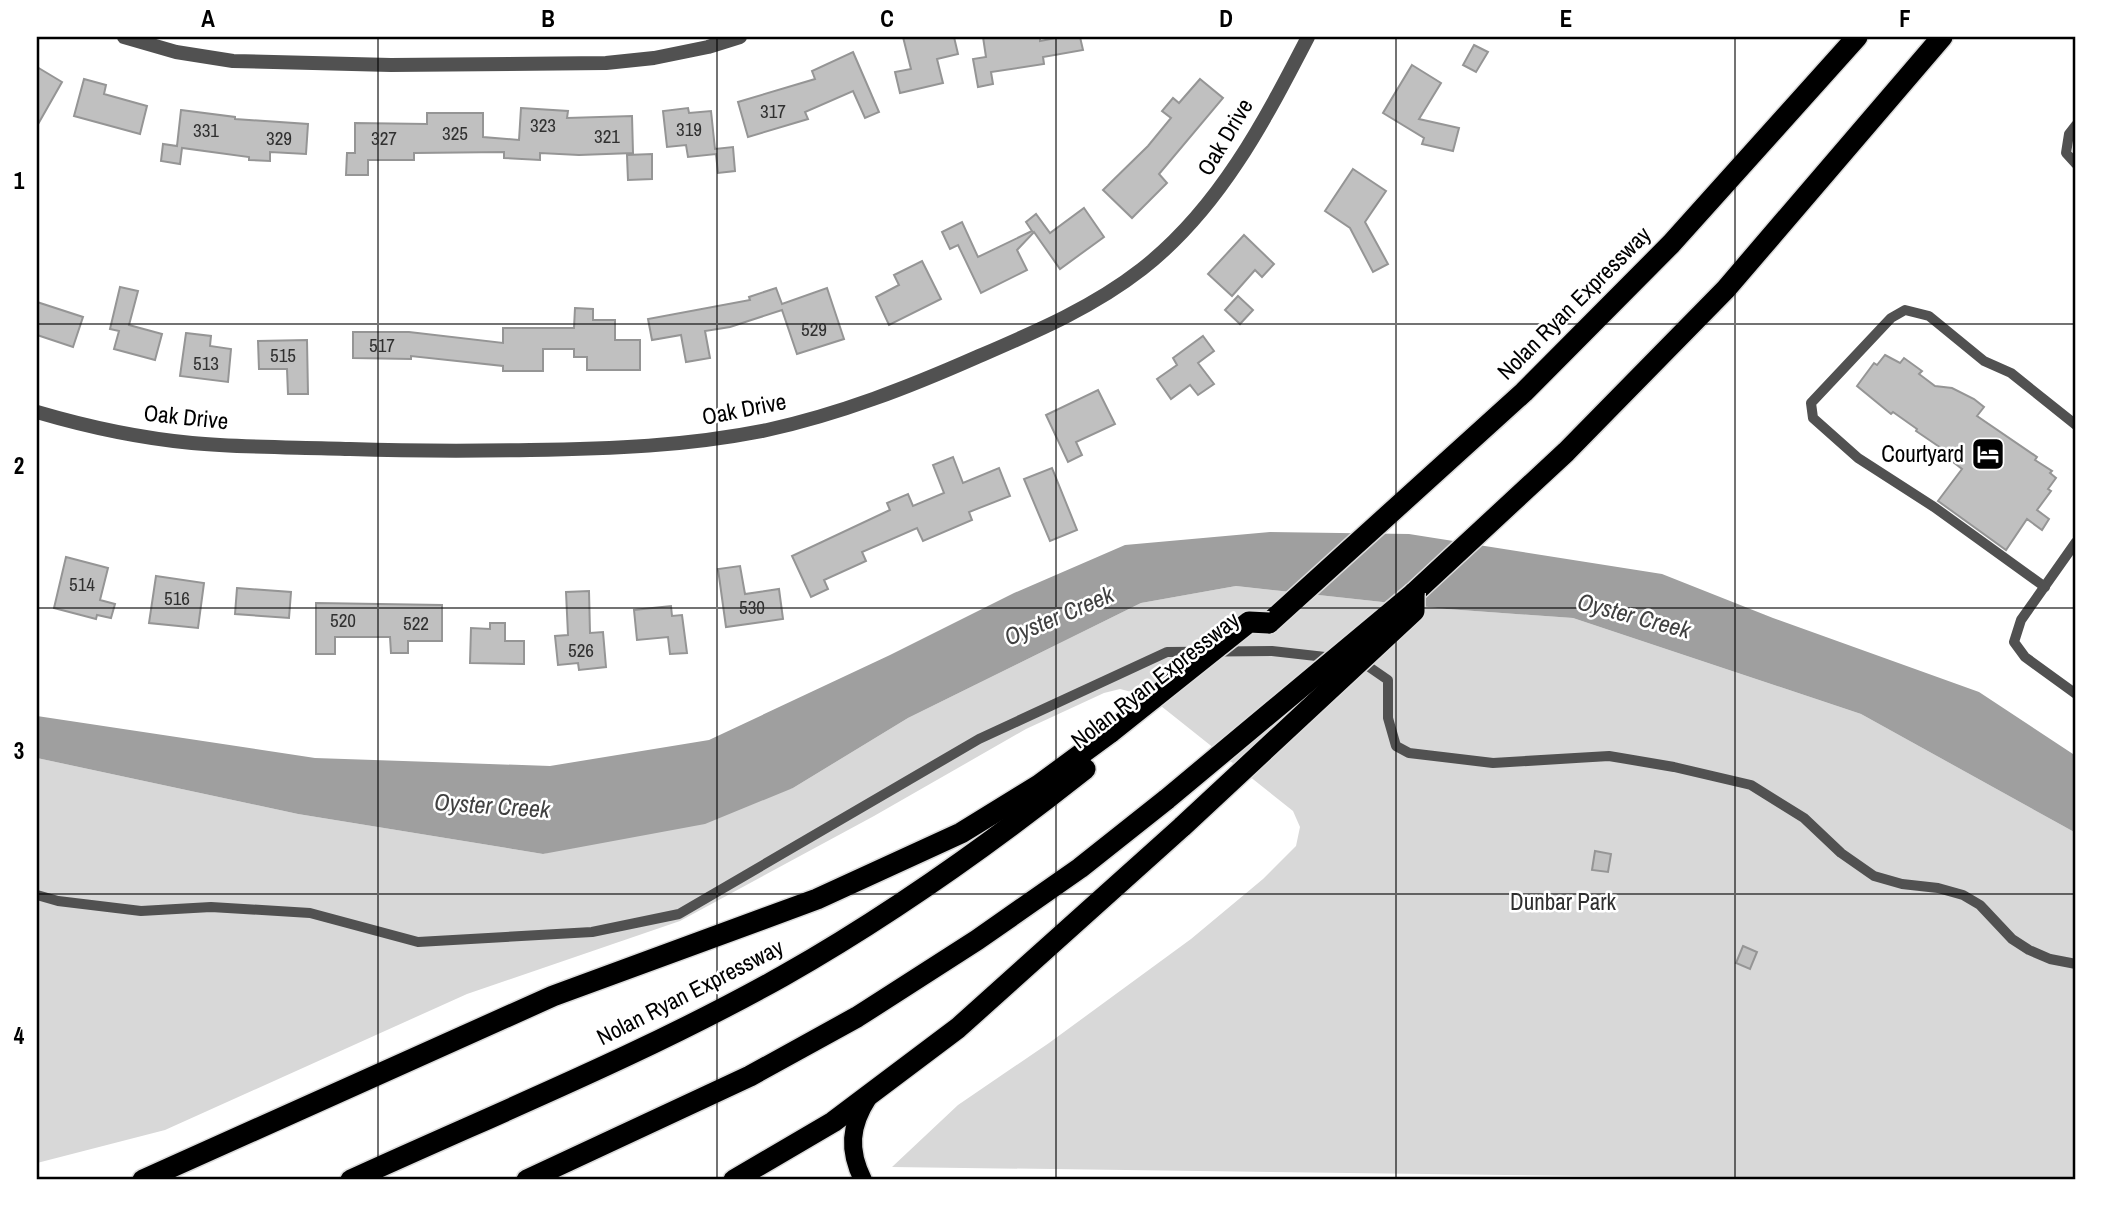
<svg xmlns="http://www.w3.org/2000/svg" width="2113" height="1217" font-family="'Archivo Narrow',sans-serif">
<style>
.green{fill:#d8d8d8}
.water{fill:#9f9f9f}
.building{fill:#c0c0c0;stroke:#959595;stroke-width:2}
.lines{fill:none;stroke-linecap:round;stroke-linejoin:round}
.primary-casing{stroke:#dbdbdb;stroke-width:21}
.highway-casing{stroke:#dbdbdb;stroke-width:24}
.lane{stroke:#515151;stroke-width:10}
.street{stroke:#515151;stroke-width:14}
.primary{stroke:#000;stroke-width:18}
.highway{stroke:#000;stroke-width:21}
.highway-bridge-casing{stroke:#dbdbdb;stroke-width:24;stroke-linecap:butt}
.highway-bridge{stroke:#000;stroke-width:21}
.grid{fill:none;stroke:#000;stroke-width:2;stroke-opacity:0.55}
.labels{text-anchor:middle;stroke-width:5;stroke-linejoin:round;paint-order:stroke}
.number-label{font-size:19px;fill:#303030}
.street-label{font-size:23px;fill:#000;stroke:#fff}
.poi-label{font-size:23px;fill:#000;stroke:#fff;text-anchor:end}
.park-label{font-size:23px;fill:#2f2f2f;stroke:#fff}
.water-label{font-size:24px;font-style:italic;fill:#404040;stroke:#fff}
.neatline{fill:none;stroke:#000;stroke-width:2.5}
.grid-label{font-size:23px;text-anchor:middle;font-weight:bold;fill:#000}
</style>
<rect width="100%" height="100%" fill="#fff"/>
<path class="green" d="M1236 586 1447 609 1573 618 1861 714 2076 833V1180H1896L892 1167 958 1105 1049 1043 1191 939 1263 879 1296 846 1300 827 1293 811 1161 706 1139 694 1120 689 1104 693 1026 729 874 816 680 921 467 994 165 1130 37 1163V758L298 814 543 854 793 788 908 718 1141 603Z"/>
<path class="water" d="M1270 532 1409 534 1662 574 1773 618 1979 692 2076 756V833L1861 714 1573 618 1447 609 1236 586 1141 603 908 718 793 788 705 824 543 854 298 814 37 758V716L315 758 550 766 709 740 890 655 1014 593 1125 545Z"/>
<g class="building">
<path d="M903 37H954L958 54 937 59 943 83 900 93 895 72 911 69Z"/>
<path d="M983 37H1040V41L1061 37H1080L1083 50 1043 57 1044 64 991 72 993 84 978 87 973 59 986 57Z"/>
<path d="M1474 45 1488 52 1476 72 1463 65Z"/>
<path d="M853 52 879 112 865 118 853 91 805 112 808 119 748 137 738 102 815 79 812 71Z"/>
<path d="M1412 65 1441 83 1419 119 1459 128 1453 151 1422 144 1424 138 1383 113Z"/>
<path d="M37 67 62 82 37 126Z"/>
<path d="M84 79 106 85 104 94 147 106 140 134 74 116Z"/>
<path d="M1200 79 1223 98 1159 174 1167 183 1132 218 1103 190 1148 146 1171 118 1162 111 1173 98 1179 103Z"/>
<path d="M521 108 568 111 567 118 632 116 633 153 579 155 540 153V160L504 158V152L414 153V160H368V175H346L347 153H355V123L427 124V113H483V137L519 140Z"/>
<path d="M688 108 689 113 711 111 715 149 733 147 735 171 718 173 716 154 688 157 686 145 667 147 663 111Z"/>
<path d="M181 110 235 117V119L308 124 306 154 270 152V161L249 160V157L182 148 180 164 161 161 163 144 177 146Z"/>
<path d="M652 154V179L628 180 627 155Z"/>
<path d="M1353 169 1386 191 1365 222 1388 264 1373 272 1350 228 1325 211Z"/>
<path d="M1084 208 1104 237 1060 269 1034 232 1017 250 1027 270 981 293 958 245 950 249 942 232 962 222 978 257 1032 231 1026 222 1036 214 1050 233Z"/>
<path d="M1244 235 1274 264 1262 277 1255 270 1232 296 1208 274Z"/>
<path d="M922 261 941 299 889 325 876 297 899 285 894 275Z"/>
<path d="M120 287 138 291 129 325 162 334 155 360 114 349 119 331 110 329Z"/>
<path d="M776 288 782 304 827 288 844 339 797 354 782 310 730 327 705 331 710 358 686 362 681 335 652 340 648 319 750 300 749 297Z"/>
<path d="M1238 296 1253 310 1240 324 1225 310Z"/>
<path d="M37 302 83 317 73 347 37 335Z"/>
<path d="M575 308 593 309V320H615V340H640V370H587V357H574V349H543V371H503V366L411 356V359L353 358V332H409L503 343V328H574Z"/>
<path d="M186 333 211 336 210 346 231 349 228 382 180 376Z"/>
<path d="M1203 336 1214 351 1198 363 1214 384 1198 395 1190 385 1171 399 1157 379 1177 365 1173 358Z"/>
<path d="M307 340 308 394H288L287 369H259L258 341Z"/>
<path d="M1885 355 1900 363 1904 358 1922 371 1919 374 1935 386 1952 388 1974 399 1984 407 1977 416 2037 457 2035 460 2052 471 2050 473 2056 478 2048 489 2051 491 2037 510 2049 519 2042 530 2027 519 2006 550 1938 501 1962 469 1939 451 1941 448 1916 431 1917 429 1893 412 1891 414 1857 386 1874 363 1877 365Z"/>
<path d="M1098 390 1115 424 1076 442 1082 455 1068 462 1046 415Z"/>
<path d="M953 457 963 483 999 468 1010 496 969 512 972 520 923 541 917 528 862 552 866 561 824 580 828 589 811 597 792 556 890 510 887 503 908 494 913 506 944 493 933 465Z"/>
<path d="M1052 468 1077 530 1050 541 1024 479Z"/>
<path d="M66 557 108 568 100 600 115 604 111 618 97 615 96 619 54 608Z"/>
<path d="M740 566 745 594 779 589 783 619 726 627 718 569Z"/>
<path d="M156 576 204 583 198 628 149 623Z"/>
<path d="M237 588 291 592 289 618 235 614Z"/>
<path d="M589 591 590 633 603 632 606 667 579 670 578 663 558 665 555 636 568 635 566 592Z"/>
<path d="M316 603 442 605V641H408V653H391L390 637H335V654H316Z"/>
<path d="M671 606 672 616 682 615 687 653 670 654 668 637 637 640 634 610Z"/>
<path d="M490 623H505V641H524V664L470 663 471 628 490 629Z"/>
<path d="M1595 851 1611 854 1608 872 1592 870Z"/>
<path d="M1743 946 1757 952 1750 969 1736 963Z"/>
</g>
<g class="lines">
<defs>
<path id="primary" d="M863 1180C848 1150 850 1126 868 1098"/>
<g id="highway">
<path d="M1414 593 1566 452 1726 289 1942 37"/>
<path d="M1269 623 1524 392 1671 244 1857 37"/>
<path d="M143 1180 553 996 817 899 961 833 1039 785 1111 732"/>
<path d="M351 1180C495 1114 644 1054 783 976 889 916 989 845 1085 769"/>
<path d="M527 1180 750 1076 857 1017 977 940 1080 868 1167 799"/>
<path d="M734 1180 833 1122 958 1028 1183 826"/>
</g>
</defs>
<use href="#primary" class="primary-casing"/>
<use href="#highway" class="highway-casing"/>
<g class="lane">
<path d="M2076 125 2069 134 2066 153 2076 164"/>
<path d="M2076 542 2021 620 2014 642 2025 657 2076 694"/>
<path d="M2045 587 1934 507 1858 458 1813 418 1811 403 1891 318 1905 310 1929 316 1984 361 2011 373 2076 425"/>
<path d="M1359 660 1388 680V718L1396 746 1409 753 1493 763 1609 756 1674 767 1751 785 1804 818 1841 853 1874 876 1902 884 1938 888 1963 895 1980 905 2012 939 2029 950 2050 959 2076 964"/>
<path d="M37 895 58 901 141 911 211 907 310 913 418 942 592 932 679 914 979 739 1167 652 1272 651 1334 658"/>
</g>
<g class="street">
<path d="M124 37 176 52 233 61 391 65 606 63 654 58 708 47 740 37"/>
<path d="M37 412C88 427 139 438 192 443 244 448 298 447 350 449 410 451 470 451 530 450 610 449 688 446 767 430 840 414 909 387 977 357 1035 332 1092 308 1142 269 1219 209 1264 122 1308 37"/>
</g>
<use href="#primary" class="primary"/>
<use href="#highway" class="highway"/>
<defs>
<g id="highway-bridge">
<path d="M1111 732 1249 622 1269 623"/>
<path d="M1167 799 1414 593"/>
<path d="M1183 826 1414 611V593"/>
</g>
</defs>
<use href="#highway-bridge" class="highway-bridge-casing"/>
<use href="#highway-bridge" class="highway-bridge"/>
</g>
<path class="grid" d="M378 37V1180M717 37V1180M1056 37V1180M1396 37V1180M1735 37V1180M37 324H2076M37 608H2076M37 894H2076"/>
<defs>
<symbol id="hotel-square" viewBox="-11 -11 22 22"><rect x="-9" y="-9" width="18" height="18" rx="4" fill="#000" stroke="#fff"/><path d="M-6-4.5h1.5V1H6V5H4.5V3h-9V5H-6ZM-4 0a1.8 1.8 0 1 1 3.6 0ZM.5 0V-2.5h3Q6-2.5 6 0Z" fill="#fff"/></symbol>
</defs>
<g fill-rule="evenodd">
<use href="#hotel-square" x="1969" y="435" width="38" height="38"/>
</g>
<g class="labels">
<g class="number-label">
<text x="773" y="118">317</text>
<text x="543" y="132">323</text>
<text x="689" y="136">319</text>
<text x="206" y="137">331</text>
<text x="455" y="140">325</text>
<text x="607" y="143">321</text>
<text x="279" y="145">329</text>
<text x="384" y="145">327</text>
<text x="814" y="336">529</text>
<text x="382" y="352">517</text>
<text x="283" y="362">515</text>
<text x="206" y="370">513</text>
<text x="82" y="591">514</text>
<text x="177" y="605">516</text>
<text x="752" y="614">530</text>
<text x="343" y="627">520</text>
<text x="416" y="630">522</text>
<text x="581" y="657">526</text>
</g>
<g class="street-label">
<text transform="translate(1225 137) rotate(-59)" y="8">Oak Drive</text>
<text transform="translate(1574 303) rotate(-45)" y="8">Nolan Ryan Expressway</text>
<text transform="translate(744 409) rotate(-11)" y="8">Oak Drive</text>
<text transform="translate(186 417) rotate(6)" y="8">Oak Drive</text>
<text transform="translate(1155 680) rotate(-38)" y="8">Nolan Ryan Expressway</text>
<text transform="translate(690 992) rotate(-27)" y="8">Nolan Ryan Expressway</text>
</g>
<g class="poi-label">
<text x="1964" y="462">Courtyard</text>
</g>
<g class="park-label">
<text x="1563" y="910">Dunbar Park</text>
</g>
<g class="water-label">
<text transform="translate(1059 616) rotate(-23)" y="8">Oyster Creek</text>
<text transform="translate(1634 616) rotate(15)" y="8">Oyster Creek</text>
<text transform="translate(492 806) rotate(4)" y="8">Oyster Creek</text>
</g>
</g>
<rect width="2113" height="1217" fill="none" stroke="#ffffff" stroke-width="77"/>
<rect x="38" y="38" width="2036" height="1140" class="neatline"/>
<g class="grid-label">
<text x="208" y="27">A</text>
<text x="548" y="27">B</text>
<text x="887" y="27">C</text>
<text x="1226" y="27">D</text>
<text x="1566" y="27">E</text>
<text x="1905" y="27">F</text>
<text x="19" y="189">1</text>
<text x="19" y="474">2</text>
<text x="19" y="759">3</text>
<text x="19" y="1044">4</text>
</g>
</svg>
